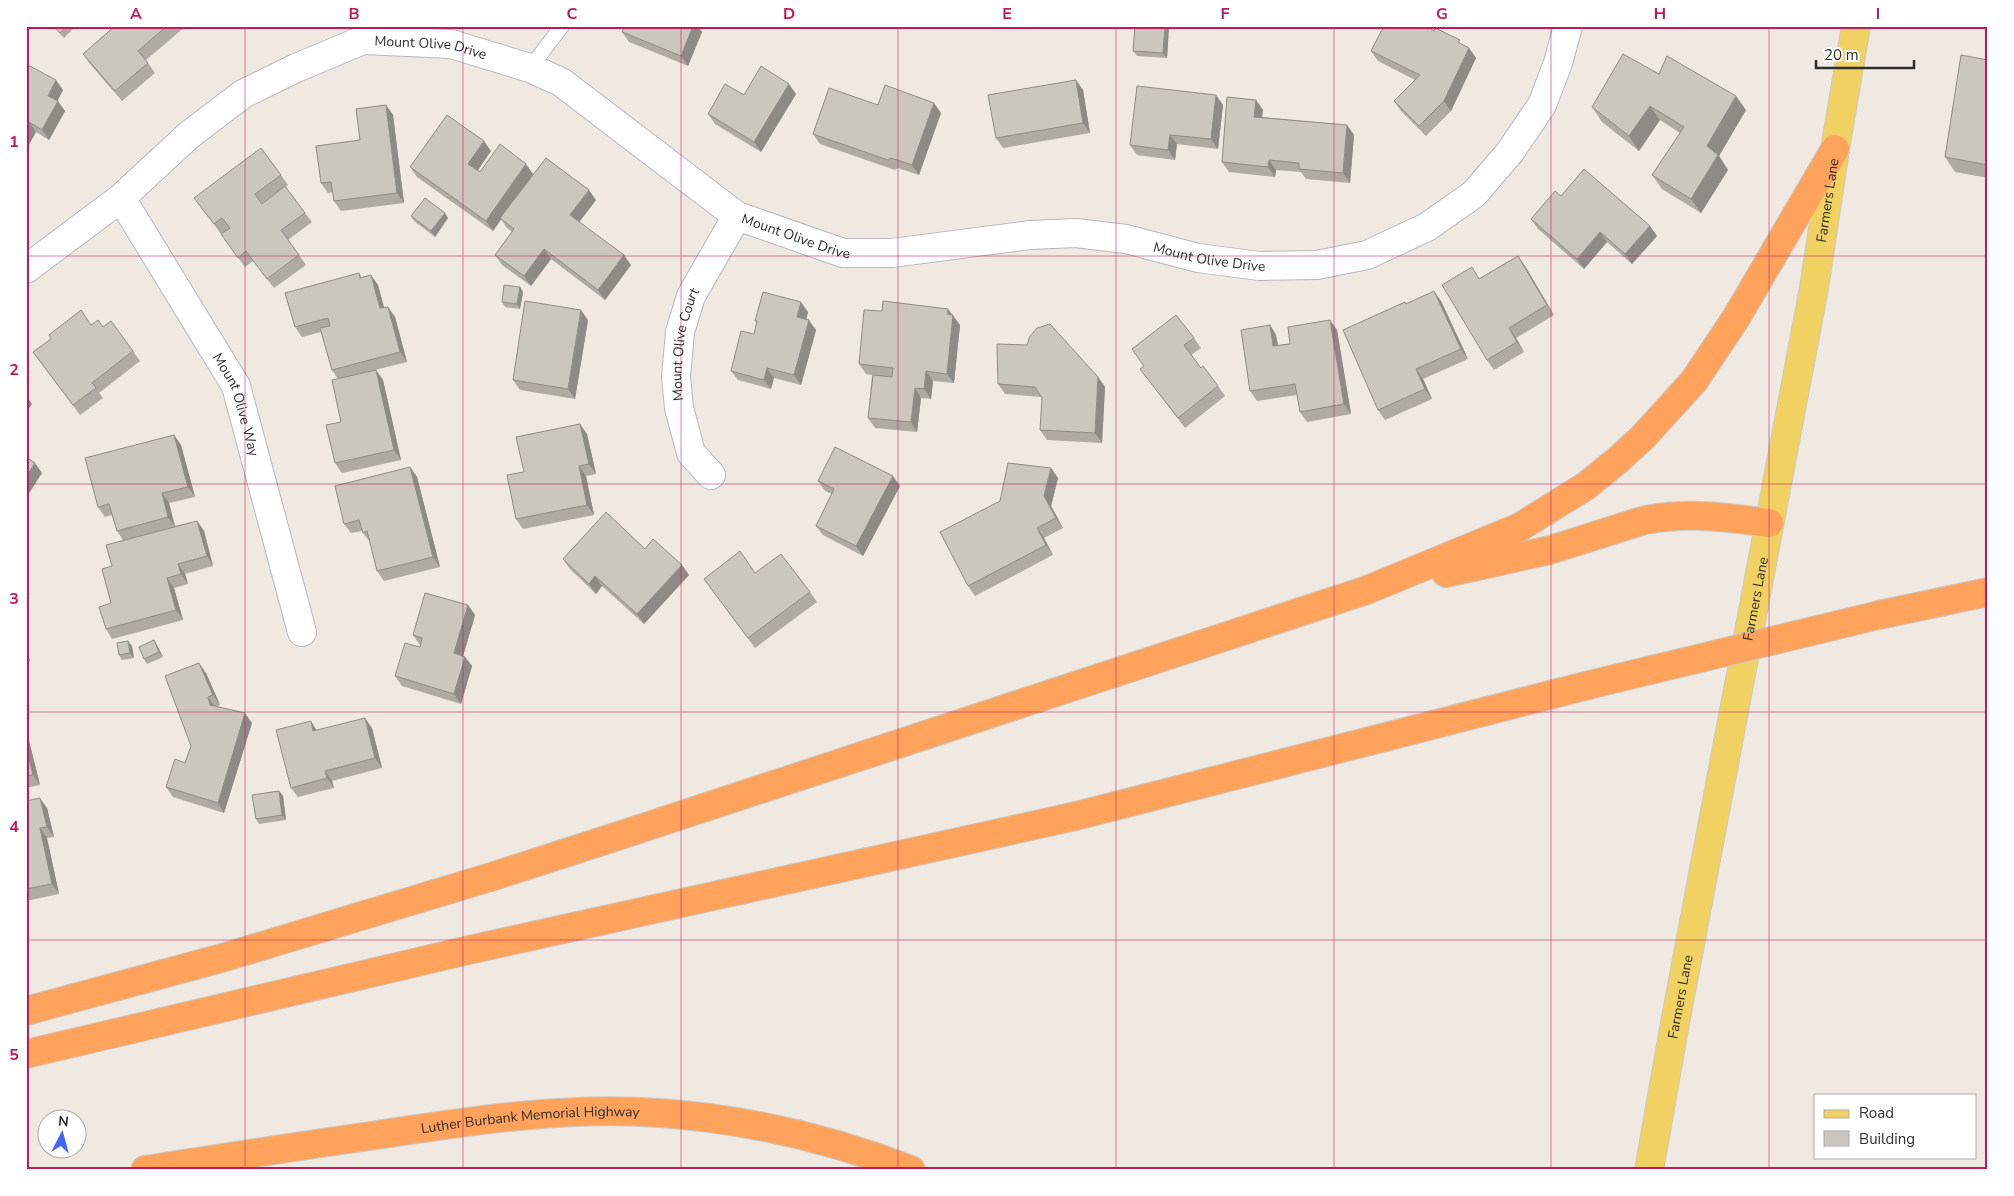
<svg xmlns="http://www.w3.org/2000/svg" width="2014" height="1196" font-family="'Nunito Sans',sans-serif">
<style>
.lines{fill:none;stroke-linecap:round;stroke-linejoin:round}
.lane-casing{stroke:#b4b7c1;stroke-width:16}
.street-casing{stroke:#b4b7c1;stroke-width:30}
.primary-casing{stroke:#c9c9c9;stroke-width:30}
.highway-casing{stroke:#c9c9c9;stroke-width:30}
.lane{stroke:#fff;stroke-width:14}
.street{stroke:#fff;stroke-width:28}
.primary{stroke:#f2d163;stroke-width:28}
.highway{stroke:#ffa35c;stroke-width:28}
.highway-bridge-casing{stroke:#c9c9c9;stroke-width:30;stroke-linecap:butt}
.highway-bridge{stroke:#ffa35c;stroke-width:28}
.wall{fill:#afaba4}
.shaded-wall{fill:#8e8b86}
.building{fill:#cbc7bf;stroke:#8e8b86}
.grid{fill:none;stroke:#c2185b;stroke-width:1;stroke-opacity:0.55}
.labels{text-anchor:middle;stroke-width:4;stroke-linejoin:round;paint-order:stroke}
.street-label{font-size:14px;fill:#2e2e2e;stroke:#fff}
.neatline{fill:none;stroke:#c2185b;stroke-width:2}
.grid-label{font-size:16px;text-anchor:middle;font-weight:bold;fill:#c2185b}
</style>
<rect width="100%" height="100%" fill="#efe9e1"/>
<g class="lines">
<defs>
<path id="lane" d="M530 68 562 26"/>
<g id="street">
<path id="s1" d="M121 198 236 386 302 632"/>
<path id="s2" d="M26 269 121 198 189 135 243 94 296 68 363 40 451 44 530 68 561 82 737 216 843 253H892L1030 235 1076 233 1126 239 1198 258 1259 266 1317 265 1367 255 1427 227 1474 194 1510 152 1542 105 1558 63 1568 26"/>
<path id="s3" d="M711 475 691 453 679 408 676 377 680 332 691 296 737 216"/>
</g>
<g id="primary">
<path id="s4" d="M1649 1170 1675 1023 1814 288 1835 149 1856 26"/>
</g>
<g id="highway">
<path d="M1446 573 1550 550 1645 520C1691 512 1725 517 1769 523"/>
<path d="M1879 615 1988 592"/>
<path d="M26 1011 222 958 494 876 612 838 1367 590 1520 527 1586 486 1618 460 1643 437 1694 381 1736 318 1835 149"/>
<path d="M26 1054 469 950 1076 816 1589 685"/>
<path id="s5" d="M145 1170C222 1158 299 1146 377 1135 470 1121 565 1106 660 1113 746 1119 831 1139 911 1170"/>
</g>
</defs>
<use href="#lane" class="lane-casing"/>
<use href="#street" class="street-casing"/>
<use href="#primary" class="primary-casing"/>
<use href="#highway" class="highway-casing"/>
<use href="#lane" class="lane"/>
<use href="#street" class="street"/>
<use href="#primary" class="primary"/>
<use href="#highway" class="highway"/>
<defs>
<path id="highway-bridge" d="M1589 685 1879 615"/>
</defs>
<use href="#highway-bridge" class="highway-bridge-casing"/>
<use href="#highway-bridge" class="highway-bridge"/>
</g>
<g class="wall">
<path d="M53 26H76L64 38Z"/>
<path d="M115 26H186L146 60 155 73 122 101 90 64 83 54Z"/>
<path d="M617 26H698L702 32 688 66 629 42 622 32 623 29Z"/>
<path d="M1135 26H1169L1167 58 1137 56 1133 51Z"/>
<path d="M1463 45 1469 48 1476 58 1451 111 1426 136 1401 111 1394 101 1415 80 1378 61 1371 51Z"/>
<path d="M1988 60V178L1955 172 1945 157Z"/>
<path d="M26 64 63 90 57 101 65 111 49 140 36 132 27 148H26Z"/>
<path d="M1659 74 1746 110 1719 156 1728 170 1701 213 1662 189 1652 175 1680 133 1660 120 1639 151 1602 122 1592 107Z"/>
<path d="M1076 80 1083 90 1090 133 1003 148 996 138Z"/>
<path d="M796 94 761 152 715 124 708 114 744 95Z"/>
<path d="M1216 95 1223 105 1218 149 1177 144 1175 160 1137 155 1130 145Z"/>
<path d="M386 105 393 115 404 203 341 211 334 201 333 192 328 193 321 183 360 140Z"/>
<path d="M878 105 941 113 919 175 898 168 895 170 820 144 813 134Z"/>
<path d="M1263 110 1262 117 1347 125 1354 135 1350 183 1306 179 1301 172 1276 170 1275 177 1229 172 1222 162Z"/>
<path d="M491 151 478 170 480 172 533 174 596 200 579 222 631 265 605 300 551 259 531 286 502 265 495 255 512 232 507 228 501 219 493 231 417 177 410 167Z"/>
<path d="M281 175 288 185 285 187 312 222 288 240 306 265 274 288 253 261 245 267 221 234 230 228 221 234 194 198Z"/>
<path d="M1561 196 1650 226 1657 236 1632 264 1607 242 1584 269 1538 229 1531 219Z"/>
<path d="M411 216 448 218 435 237 414 221Z"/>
<path d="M1518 256 1525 266 1554 315 1516 338 1524 352 1494 370 1487 360 1480 278Z"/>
<path d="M359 273 362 278 378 285 384 308 395 317 407 362 367 372 376 370 383 380 401 460 342 473 335 463 341 422 338 379 332 370 321 332 302 337 295 327Z"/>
<path d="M520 287 523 292 520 309 505 307 502 302Z"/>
<path d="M1441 301 1468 359 1423 379 1432 399 1385 420 1378 410 1406 304Z"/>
<path d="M882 311 952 315 960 325 954 383 933 381 931 399 921 398 917 432 875 428 868 418 872 375 866 374 859 364Z"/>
<path d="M808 312 806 320 816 330 801 385 774 378 771 389 738 380 731 371 754 334 757 323 755 321Z"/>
<path d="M588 320 575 399 520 390 513 380Z"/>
<path d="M91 325 103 327 133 351 140 361 99 393 103 398 80 415 33 352Z"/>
<path d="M1270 325 1276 335 1278 345 1290 344 1337 330 1351 414 1307 422 1300 412 1297 395 1257 401 1250 391Z"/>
<path d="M1194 338 1201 348 1191 355 1201 368 1218 386 1225 396 1185 428 1140 369Z"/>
<path d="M1098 377 1105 387 1102 443 1047 440 1040 430 1042 398 1041 397 1005 394 998 384Z"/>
<path d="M587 434 596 474 586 476 594 515 523 529 516 519Z"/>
<path d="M174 435 181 445 195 497 169 503 175 526 197 521 204 531 213 566 185 574 188 584 174 588 183 620 112 639 106 629 123 540 117 531 112 515 105 517 98 507Z"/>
<path d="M410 467 417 477 440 567 384 581 377 571 370 542 363 533 362 531 351 533 344 524Z"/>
<path d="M1051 468 1058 478 1051 506 1063 528 1044 538 1053 555 975 596 968 586 1000 501Z"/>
<path d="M818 481 900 486 863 556 823 535 816 526 832 494 825 491Z"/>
<path d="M645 549 682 565 689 575 644 624 602 586 596 594 570 569 563 559Z"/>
<path d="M755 573 810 592 817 602 755 648 704 579Z"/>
<path d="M468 605 475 615 463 656 465 657 472 666 461 704 402 686 395 676 420 647V645L413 635Z"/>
<path d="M154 640 157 645 163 657 147 664 144 659Z"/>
<path d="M132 646 134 658 122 660 119 655Z"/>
<path d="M26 647 30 661 26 662Z"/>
<path d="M206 673 220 705 217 706 252 723 224 813 173 797 166 787 185 763 191 746Z"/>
<path d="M372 728 382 768 332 781 334 788 298 797 291 788 317 730Z"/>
<path d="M26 729 40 785 26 788Z"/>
<path d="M279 791 283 796 286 820 259 824 256 819Z"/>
<path d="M26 801 47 808 54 837 47 838 59 894 26 901Z"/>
</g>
<g class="shaded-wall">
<path d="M693 26H698L702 32 688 66 681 56Z"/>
<path d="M1165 26H1169L1167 58 1163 53Z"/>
<path d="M1469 48 1476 58 1451 111 1444 101Z"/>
<path d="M56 80 63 90 55 106 48 96Z"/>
<path d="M1076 80 1083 90 1090 133 1083 123Z"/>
<path d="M789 84 796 94 761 152 754 142Z"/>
<path d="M1216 95 1223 105 1218 149 1211 139Z"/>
<path d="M1736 96 1746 110 1719 156 1728 170 1701 213 1691 199 1707 146Z"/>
<path d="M1256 100 1263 110 1261 127 1254 117Z"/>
<path d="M58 101 65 111 49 140 42 130Z"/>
<path d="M934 103 941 113 919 175 912 165Z"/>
<path d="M386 105 393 115 404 203 397 193Z"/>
<path d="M1650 106 1660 120 1639 151 1629 136Z"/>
<path d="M29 122 36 132 27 148 26 147V128Z"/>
<path d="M1347 125 1354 135 1350 183 1343 173Z"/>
<path d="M1170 135 1177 144 1175 160 1168 150Z"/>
<path d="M484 141 491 151 475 174 468 164Z"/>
<path d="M1269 160 1276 170 1275 177 1268 167Z"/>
<path d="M526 164 533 174 493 231 486 221Z"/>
<path d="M589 190 596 200 577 225 570 215Z"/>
<path d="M445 213 448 218 435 237 431 231Z"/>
<path d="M1650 226 1657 236 1632 264 1625 254Z"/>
<path d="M1600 232 1607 242 1584 269 1577 259Z"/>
<path d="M544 249 551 259 531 286 524 276Z"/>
<path d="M624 255 631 265 605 300 598 290Z"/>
<path d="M1518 256 1525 266 1554 315 1547 305Z"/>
<path d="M371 275 378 285 387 318 380 308Z"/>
<path d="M520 287 523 292 520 309 517 304Z"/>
<path d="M1434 291 1441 301 1468 359 1461 349Z"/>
<path d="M801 302 808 312 804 327 797 317Z"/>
<path d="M388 307 395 317 407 362 400 352Z"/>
<path d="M948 309 960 325 954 383 947 374Z"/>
<path d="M581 310 588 320 575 399 568 389Z"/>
<path d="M809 320 816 330 801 385 794 375Z"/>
<path d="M1330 320 1337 330 1351 414 1344 404Z"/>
<path d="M1270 325 1276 335 1280 356 1273 346Z"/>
<path d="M1509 328 1516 338 1524 352 1517 342Z"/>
<path d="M767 368 774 378 771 389 764 380Z"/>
<path d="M1416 369 1423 379 1432 399 1425 389Z"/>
<path d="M376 370 383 380 401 460 394 450Z"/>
<path d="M926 371 933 381 931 399 924 389Z"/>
<path d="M1098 377 1105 387 1102 443 1095 433Z"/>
<path d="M915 388 921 398 917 432 911 422Z"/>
<path d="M26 395 32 404 26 413Z"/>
<path d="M580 424 587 434 596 474 589 464Z"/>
<path d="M174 435 181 445 195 497 188 487Z"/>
<path d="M35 463 42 473 26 498V477Z"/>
<path d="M579 466 586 476 594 515 587 505Z"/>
<path d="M410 467 417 477 440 567 433 557Z"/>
<path d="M1051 468 1058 478 1051 506 1063 528 1056 518 1044 496Z"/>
<path d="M893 476 900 486 863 556 856 546Z"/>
<path d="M162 493 169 503 175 527 168 517Z"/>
<path d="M197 521 204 531 213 566 207 556Z"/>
<path d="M1037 528 1044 538 1053 555 1046 545Z"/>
<path d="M178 564 185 574 188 584 181 574Z"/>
<path d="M682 565 689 575 644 624 637 614Z"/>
<path d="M595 576 602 586 596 594 589 584Z"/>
<path d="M167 578 174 588 183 620 176 610Z"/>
<path d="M468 605 475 615 461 663 454 653Z"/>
<path d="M154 640 157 645 163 657 159 652Z"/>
<path d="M128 641 132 646 134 658 130 653Z"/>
<path d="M26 647 30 661 26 655Z"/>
<path d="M465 657 472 666 461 704 454 694Z"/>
<path d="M199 663 206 673 220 705 213 695Z"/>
<path d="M208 697 215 707 210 705Z"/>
<path d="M245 713 252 723 224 813 218 803Z"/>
<path d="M365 718 372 728 382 768 375 758Z"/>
<path d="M311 721 317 731H313Z"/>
<path d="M26 729 40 785 33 775 26 747Z"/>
<path d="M325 771 332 781 334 788 327 778Z"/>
<path d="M279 791 283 796 286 820 282 815Z"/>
<path d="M40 798 47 808 54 837 47 827Z"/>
<path d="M40 828 47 838 59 894 52 884Z"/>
</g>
<g class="building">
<path d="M54 26H67L60 33Z"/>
<path d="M115 26H167L138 51 148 63 115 91 83 54Z"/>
<path d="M625 26H693L681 56 622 32Z"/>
<path d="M1135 26H1165L1163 53 1133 51Z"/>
<path d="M1384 26H1426L1434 31 1435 28 1460 40 1458 42 1469 48 1444 101 1419 126 1394 101 1420 75 1371 51Z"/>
<path d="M1623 54 1659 74 1667 56 1736 96 1707 146 1718 155 1691 199 1652 175 1684 127 1650 106 1629 136 1592 107Z"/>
<path d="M1961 55 1988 60V165L1945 157Z"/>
<path d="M26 64 56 80 48 96 58 101 42 130 29 122 26 128Z"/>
<path d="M761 66 789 84 754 142 708 114 725 84 744 95Z"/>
<path d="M1076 80 1083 123 996 138 988 95Z"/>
<path d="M885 85 934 103 912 165 891 158 888 160 813 134 829 88 878 105Z"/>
<path d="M1137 86 1216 95 1211 139 1170 135 1168 150 1130 145Z"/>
<path d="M1227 97 1256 100 1254 117 1347 125 1343 173 1299 169V163L1269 160 1268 167 1222 162Z"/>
<path d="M386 105 397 193 334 201 331 182 321 183 316 146 360 140 356 109Z"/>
<path d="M447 115 484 141 468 164 480 172 500 144 526 164 486 221 410 167Z"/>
<path d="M261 148 281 175 255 194 262 204 285 186 305 213 281 230 299 255 267 279 246 251 238 258 221 234 230 228 222 218 214 224 194 198Z"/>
<path d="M546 158 589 190 570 215 624 255 598 290 544 249 524 276 495 255 514 229 500 218Z"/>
<path d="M1584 169 1650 226 1625 254 1600 232 1577 259 1531 219 1555 191 1561 196Z"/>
<path d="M425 198 445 213 431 231 411 216Z"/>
<path d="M1518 256 1547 305 1509 328 1517 342 1487 360 1442 285 1472 267 1479 279Z"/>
<path d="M359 273 360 278 371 275 380 308 388 307 400 352 332 370 320 328 330 326 328 318 295 327 285 293Z"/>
<path d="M504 285 520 287 517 304 502 302Z"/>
<path d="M1434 291 1461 349 1416 369 1425 389 1378 410 1343 330 1405 302 1406 304Z"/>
<path d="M763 292 801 302 797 317 809 320 794 375 767 368 764 380 731 371 741 331 754 334 757 321H755Z"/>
<path d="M525 301 581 310 568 389 513 380Z"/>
<path d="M883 301 948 309 947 314 953 315 947 374 926 371 924 389 915 388 911 422 868 418 873 375 892 377 893 368 859 364 864 310 882 311Z"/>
<path d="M81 310 91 325 98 320 103 327 111 321 133 351 92 383 96 388 73 405 33 352 51 339 49 335Z"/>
<path d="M1176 315 1194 338 1184 345 1201 368 1203 366 1218 386 1178 418 1140 369 1144 366 1132 349Z"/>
<path d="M1330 320 1344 404 1300 412 1295 384 1250 391 1241 330 1270 325 1273 346 1290 344 1288 327Z"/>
<path d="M1050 324 1098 377 1095 433 1040 430 1042 398 1035 387 998 384 997 344 1027 345 1030 336 1037 328Z"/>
<path d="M376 370 394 450 335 463 326 425 341 422 332 380Z"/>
<path d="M580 424 589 464 579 466 587 505 516 519 507 475 524 472 516 437Z"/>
<path d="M174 435 188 487 162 493 168 517 117 531 109 504 98 507 85 458Z"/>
<path d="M835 447 893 476 856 546 816 526 834 489 818 481Z"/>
<path d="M26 457 35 463 26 477Z"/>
<path d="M1008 463 1051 468 1044 496 1056 518 1037 528 1046 545 968 586 940 532 1000 501Z"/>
<path d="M410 467 433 557 377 571 367 531 363 533 359 520 344 524 335 486Z"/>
<path d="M606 512 645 549 653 539 682 565 637 614 595 576 589 584 563 559Z"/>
<path d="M197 521 207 556 178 564 181 574 167 578 176 610 106 629 99 607 111 603 102 569 112 566 106 545Z"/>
<path d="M740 551 755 573 781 554 810 592 748 638 704 579Z"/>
<path d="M425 593 468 605 454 653 465 657 454 694 395 676 405 643 420 647 422 638 413 635Z"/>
<path d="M154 640 159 652 144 659 139 647Z"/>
<path d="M128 641 130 653 119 655 117 643Z"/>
<path d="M199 663 213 695 208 697 210 705 245 713 218 803 166 787 175 759 185 763 191 746 165 676Z"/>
<path d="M365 718 375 758 325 771 327 778 291 788 276 730 311 721 313 731Z"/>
<path d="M26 747 33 775 26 776Z"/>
<path d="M279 791 282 815 256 819 252 795Z"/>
<path d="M40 798 47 827 40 828 52 884 26 889V801Z"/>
</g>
<path class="grid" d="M245 26V1170M463 26V1170M681 26V1170M898 26V1170M1116 26V1170M1334 26V1170M1551 26V1170M1769 26V1170M26 256H1988M26 484H1988M26 712H1988M26 940H1988"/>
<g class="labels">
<g class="street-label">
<text dy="5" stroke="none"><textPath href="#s2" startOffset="479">Mount Olive Drive</textPath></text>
<text dy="5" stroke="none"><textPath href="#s4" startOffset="986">Farmers Lane</textPath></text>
<text dy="5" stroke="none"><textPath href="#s2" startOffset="899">Mount Olive Drive</textPath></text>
<text dy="5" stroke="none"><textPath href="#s2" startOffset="1319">Mount Olive Drive</textPath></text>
<text dy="5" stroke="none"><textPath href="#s3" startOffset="141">Mount Olive Court</textPath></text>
<text dy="5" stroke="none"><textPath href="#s1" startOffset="238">Mount Olive Way</textPath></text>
<text dy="5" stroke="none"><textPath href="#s4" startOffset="581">Farmers Lane</textPath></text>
<text dy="5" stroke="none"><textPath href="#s4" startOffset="176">Farmers Lane</textPath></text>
<text dy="5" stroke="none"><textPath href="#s5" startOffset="389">Luther Burbank Memorial Highway</textPath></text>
</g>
</g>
<rect width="2014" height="1196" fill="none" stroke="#ffffff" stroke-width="55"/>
<rect x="1814" y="1094" width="162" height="65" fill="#ffffff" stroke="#ababab"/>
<rect x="1824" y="1110" width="25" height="8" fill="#f2d163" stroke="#ababab"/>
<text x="1859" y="1118" font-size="15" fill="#2e2e2e">Road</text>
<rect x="1824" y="1131" width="25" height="15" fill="#cbc7bf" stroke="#ababab"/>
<text x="1859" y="1144" font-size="15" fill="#2e2e2e">Building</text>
<g transform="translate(62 1134) rotate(6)"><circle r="24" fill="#ffffff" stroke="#ababab"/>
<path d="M0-4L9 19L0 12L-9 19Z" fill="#4264fb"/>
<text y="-8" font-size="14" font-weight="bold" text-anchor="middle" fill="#2e2e2e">N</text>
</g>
<path d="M1816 60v8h98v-8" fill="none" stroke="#2e2e2e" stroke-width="2.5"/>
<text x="1824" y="60" font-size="15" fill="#2e2e2e" stroke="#ffffff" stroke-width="4" paint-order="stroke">20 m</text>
<rect x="28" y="28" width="1958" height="1140" class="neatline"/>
<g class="grid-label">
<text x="136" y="19">A</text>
<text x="354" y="19">B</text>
<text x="572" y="19">C</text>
<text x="789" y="19">D</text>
<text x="1007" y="19">E</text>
<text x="1225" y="19">F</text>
<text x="1442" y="19">G</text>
<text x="1660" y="19">H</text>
<text x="1878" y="19">I</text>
<text x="14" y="147">1</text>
<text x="14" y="375">2</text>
<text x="14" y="604">3</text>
<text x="14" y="832">4</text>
<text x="14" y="1060">5</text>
</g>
</svg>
